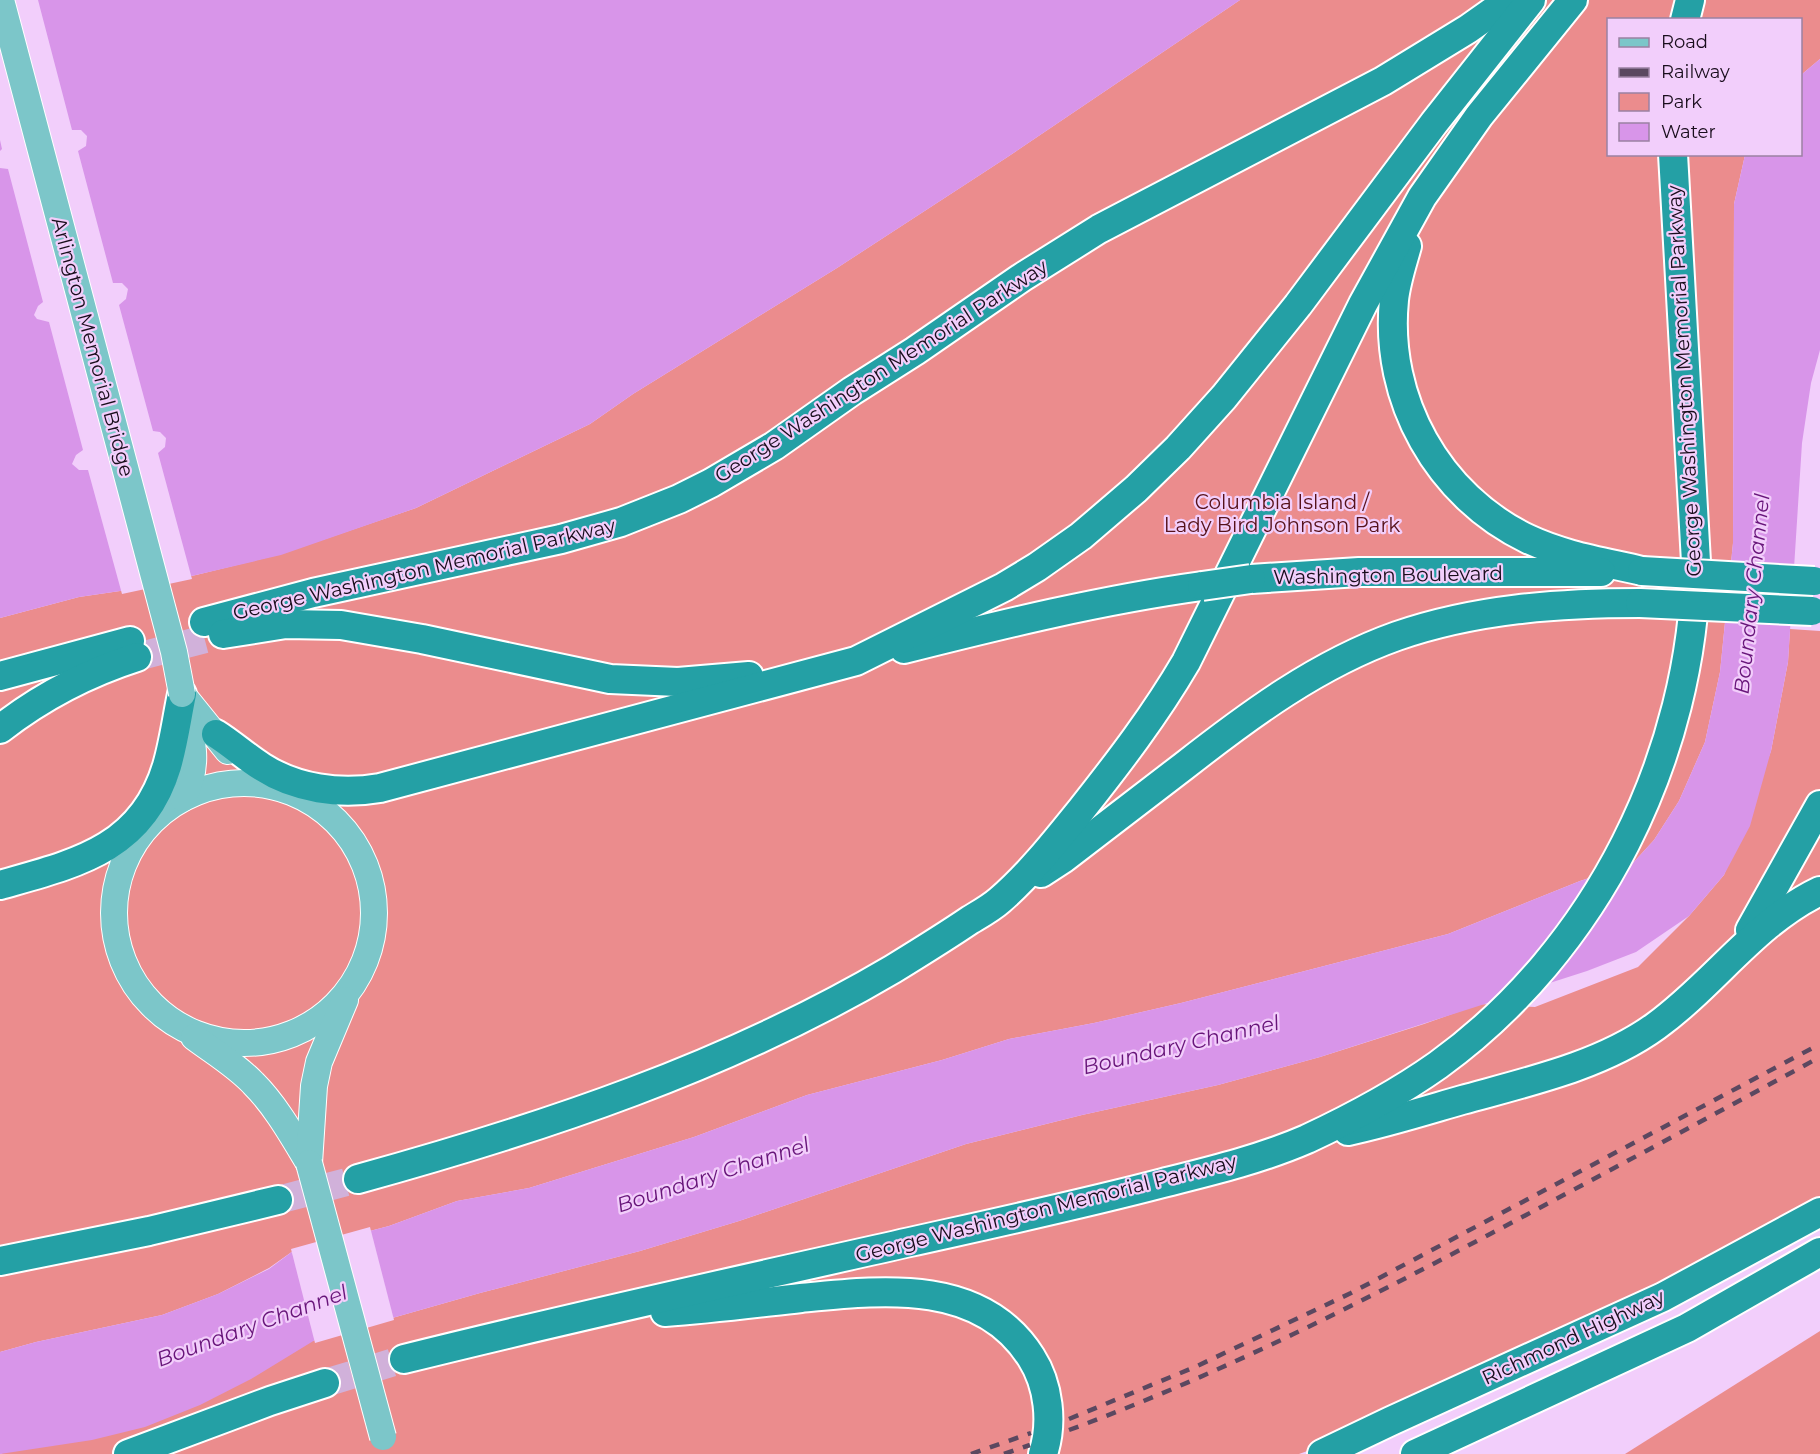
<svg xmlns="http://www.w3.org/2000/svg" width="1820" height="1454" font-family="Montserrat,sans-serif">
<style>
.green{fill:#eb8c8d}
.water{fill:#d895e9}
.pier{fill:#f2cefb}
.lines{fill:none;stroke-linecap:round;stroke-linejoin:round}
.highway-tunnel{stroke:#d1b1da;stroke-width:28;stroke-dasharray:28 14;stroke-linecap:butt}
.major-casing{stroke:#fff;stroke-width:28}
.highway-casing{stroke:#fff;stroke-width:32}
.major{stroke:#7cc6c9;stroke-width:26}
.highway{stroke:#24a0a5;stroke-width:28}
.rail{stroke:#5b4860;stroke-width:4.5;stroke-dasharray:10 10;stroke-linecap:butt}
.major-bridge-casing{stroke:#fff;stroke-width:28;stroke-linecap:butt}
.highway-bridge-casing{stroke:#fff;stroke-width:32;stroke-linecap:butt}
.major-bridge{stroke:#7cc6c9;stroke-width:26}
.highway-bridge{stroke:#24a0a5;stroke-width:28}
.labels{text-anchor:middle;stroke-width:4.5;stroke-linejoin:round;paint-order:stroke}
.street-label{font-size:20px;fill:#190d1c;stroke:#f2cefb}
.park-label{font-size:20px;fill:#561119;stroke:#f2cefb}
.water-label{font-size:21px;font-style:italic;fill:#68157a;stroke:#f2cefb}
</style>
<rect width="100%" height="100%" fill="#f2cefb"/>
<g class="green">
<path d="M1240 0H1820V59L1801 75 1800 20H1608V154L1745 155 1734 204 1733 543 1720 672 1705 742 1679 801 1654 840 1632 864 1580 881 1448 934 1181 1003 1094 1023 1009 1039 942 1060 807 1095 694 1137 529 1188 457 1201 389 1226 293 1251 269 1268 218 1294 162 1315 36 1342 0 1352V618L79 597 120 591 196 575 281 554 416 508 590 424 633 394 837 268 1006 158Z"/>
<path d="M1790 629 1820 631V1207L1391 1421 1299 1454H0L315 1340 480 1293 640 1251 739 1221 966 1144 1082 1115 1218 1085 1320 1057 1424 1024 1480 1004 1535 1007 1638 967 1689 916 1724 875 1771 751 1788 662Z"/>
<path d="M1820 1331V1454H1625Z"/>
</g>
<g class="water">
<path d="M0 0H1240L1006 158 837 268 633 394 590 424 416 508 281 555 196 575 120 591 79 597 0 618Z"/>
<path d="M1820 59V350L1811 383 1802 443 1788 662 1771 751 1750 826 1724 875 1689 916 1636 952 1587 971 1320 1057 1218 1085 1082 1115 966 1144 739 1221 640 1251 480 1293 315 1340 251 1379 200 1405 145 1427 92 1440 0 1454V1352L36 1342 162 1315 218 1294 269 1269 293 1251 389 1226 457 1201 529 1188 694 1137 807 1095 942 1060 1009 1039 1094 1023 1181 1003 1448 934 1580 881 1632 864 1654 840 1679 801 1705 742 1720 672 1733 543 1734 204 1745 155 1800 154 1801 75Z"/>
</g>
<g class="pier">
<path d="M0 0H38L72 130H81L87 136 86 146 78 151 113 283H122L128 289 126 299 119 305 153 431 160 432 166 438 165 447 158 453 192 579 122 594 88 470H79L72 464 76 455 83 450 49 322 37 319 34 315 38 306 43 302 8 169 0 168V151L2 149 0 140Z"/>
<path d="M370 1227 394 1320 315 1343 291 1249Z"/>
</g>
<g class="lines">
<g class="highway-tunnel">
<path d="M137 657 209 638"/>
<path d="M278 1200 358 1179"/>
<path d="M325 1383 404 1359"/>
</g>
<defs>
<g id="major">
<path d="M182 694 228 751"/>
<circle cx="244" cy="913" r="130"/>
<path d="M183 798C202 761 190 735 183 697"/>
<path d="M194 1037C214 1052 236 1065 253 1083 276 1106 292 1135 309 1163"/>
<path d="M309 1163 314 1086 319 1062 345 1000"/>
</g>
<g id="highway">
<path d="M1685 20 1690 0"/>
<path d="M1407 246C1402 264 1396 281 1394 300 1384 399 1438 496 1528 539 1564 556 1604 562 1642 571"/>
<path d="M1251 579 1359 572H1601"/>
<path d="M204 622 313 593 561 539 621 522 679 499 711 483 774 446 852 391 915 351 1021 278 1099 229 1383 81 1468 29 1509 0"/>
<path d="M223 634 286 624 341 625 422 639 610 679 678 682 749 676"/>
<path d="M904 649C1003 624 1101 600 1202 586"/>
<path d="M0 676 130 641"/>
<path d="M0 729C41 697 87 673 137 657"/>
<path d="M216 734C232 744 246 757 262 767 296 789 340 795 380 788L856 661 1004 587 1037 567 1081 536 1136 489 1178 448 1224 397 1298 305 1434 123 1531 0"/>
<path d="M1041 873 1064 858C1104 827 1144 797 1184 766 1249 715 1318 664 1397 636 1475 609 1558 603 1640 603"/>
<path d="M0 885C74 864 142 850 167 766 174 742 177 718 182 694"/>
<path d="M1750 930 1820 805"/>
<path d="M1348 1131C1386 1123 1424 1111 1462 1100 1527 1082 1601 1066 1656 1026 1714 984 1755 922 1820 891"/>
<path d="M358 1179C543 1128 727 1067 893 969 919 953 945 937 970 920 980 914 991 908 1000 900 1030 874 1056 841 1081 810 1119 762 1155 715 1186 662L1363 304 1422 197 1479 116 1573 0"/>
<path d="M0 1261 149 1231 278 1200"/>
<path d="M665 1312C710 1309 756 1303 801 1298 882 1290 981 1278 1031 1357 1049 1385 1053 1423 1043 1454"/>
<path d="M404 1359C572 1317 741 1280 910 1242 995 1223 1079 1205 1163 1183 1211 1171 1261 1159 1307 1139 1352 1118 1397 1094 1438 1065 1597 950 1693 756 1696 562L1673 154"/>
<path d="M128 1454 270 1401 325 1383"/>
<path d="M1322 1454 1391 1421 1663 1297 1820 1212"/>
<path d="M1415 1454 1687 1328 1820 1252"/>
</g>
</defs>
<use href="#major" class="major-casing"/>
<use href="#highway" class="highway-casing"/>
<use href="#major" class="major"/>
<use href="#highway" class="highway"/>
<g class="rail">
<path d="M1069 1419 1195 1367 1351 1293 1820 1044"/>
<path d="M1069 1430C1216 1376 1354 1306 1492 1233 1602 1175 1711 1116 1820 1057"/>
<path d="M971 1454 1031 1433"/>
<path d="M1004 1454 1030 1445"/>
</g>
<defs>
<g id="major-bridge">
<path d="M1 0 174 652 182 694"/>
<path d="M309 1163 383 1437"/>
</g>
<g id="highway-bridge">
<path d="M1642 571 1814 581"/>
<path d="M1202 586 1251 579"/>
<path d="M1640 603 1812 611"/>
</g>
</defs>
<use href="#major-bridge" class="major-bridge-casing"/>
<use href="#highway-bridge" class="highway-bridge-casing"/>
<use href="#major-bridge" class="major-bridge"/>
<use href="#highway-bridge" class="highway-bridge"/>
</g>
<g class="labels">
<g class="street-label">
<text transform="translate(93 347) rotate(75)" y="7">Arlington Memorial Bridge</text>
<text transform="translate(881 371) rotate(-33)" y="7">George Washington Memorial Parkway</text>
<text transform="translate(1684 381) rotate(-93)" y="7">George Washington Memorial Parkway</text>
<text transform="translate(424 569) rotate(-13)" y="7">George Washington Memorial Parkway</text>
<text transform="translate(1388 575) rotate(-1)" y="7">Washington Boulevard</text>
<text transform="translate(1046 1208) rotate(-14)" y="7">George Washington Memorial Parkway</text>
<text transform="translate(1573 1337) rotate(-25)" y="7">Richmond Highway</text>
</g>
<g class="park-label">
<text x="1282" y="509">Columbia Island /<tspan x="1282" dy="23">Lady Bird Johnson Park</tspan></text>
</g>
<g class="water-label">
<text transform="translate(1752 594) rotate(-84)" y="7">Boundary Channel</text>
<text transform="translate(1181 1045) rotate(-13)" y="7">Boundary Channel</text>
<text transform="translate(713 1175) rotate(-18)" y="7">Boundary Channel</text>
<text transform="translate(252 1326) rotate(-20)" y="7">Boundary Channel</text>
</g>
</g>
<rect x="1607" y="18" width="195" height="138" fill="#f2cefb" stroke="#9b81a2" stroke-width="1.5"/>
<rect x="1619" y="38" width="30" height="9" fill="#7cc6c9" stroke="#9b81a2" stroke-width="1.5"/>
<text x="1661" y="48" font-size="18" fill="#190d1c">Road</text>
<rect x="1619" y="68" width="30" height="9" fill="#5b4860" stroke="#9b81a2" stroke-width="1.5"/>
<text x="1661" y="78" font-size="18" fill="#190d1c">Railway</text>
<rect x="1619" y="93" width="30" height="18" fill="#eb8c8d" stroke="#9b81a2" stroke-width="1.5"/>
<text x="1661" y="108" font-size="18" fill="#190d1c">Park</text>
<rect x="1619" y="123" width="30" height="18" fill="#d895e9" stroke="#9b81a2" stroke-width="1.5"/>
<text x="1661" y="138" font-size="18" fill="#190d1c">Water</text>
</svg>
